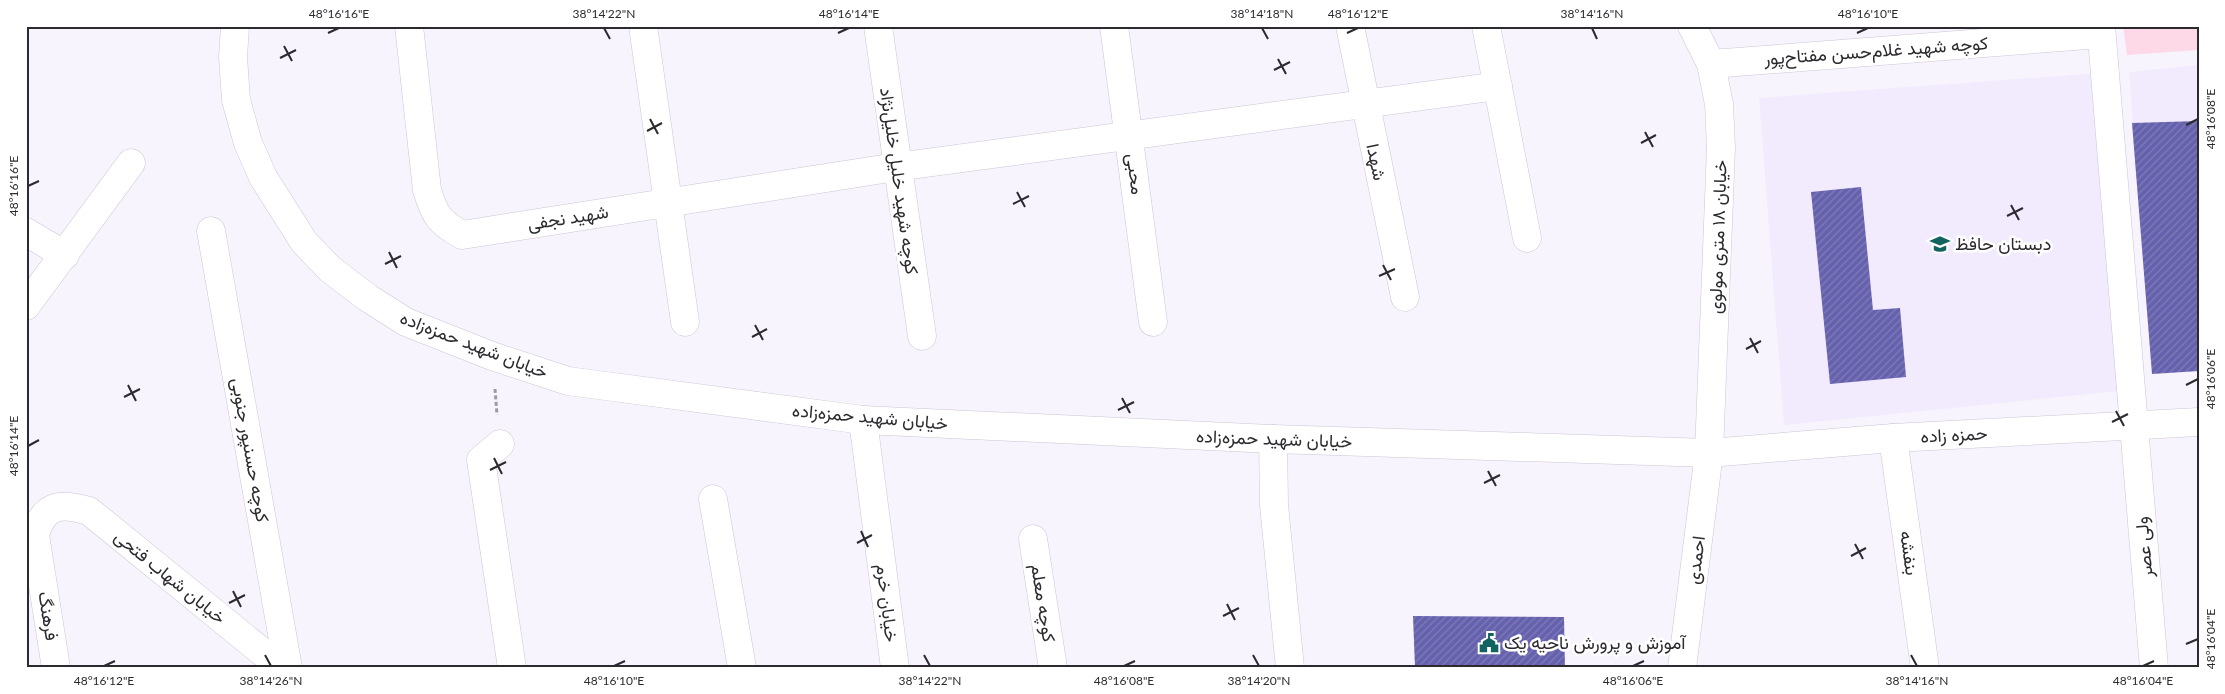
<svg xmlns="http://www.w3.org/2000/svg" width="2225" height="694" font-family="Lato,Vazirmatn,sans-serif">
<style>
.built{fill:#f2eafd}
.green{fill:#fdd9e8}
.building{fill:url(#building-hatch)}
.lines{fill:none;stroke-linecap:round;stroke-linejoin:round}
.minor-casing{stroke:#ccc5d5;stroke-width:29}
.tertiary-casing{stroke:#ccc5d5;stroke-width:29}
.path{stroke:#9d99a2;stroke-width:3;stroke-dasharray:4 2.5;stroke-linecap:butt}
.minor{stroke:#fff;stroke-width:28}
.tertiary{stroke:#fff;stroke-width:28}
.ticks{fill:none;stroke:#2c292f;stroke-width:2}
.labels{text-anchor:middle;stroke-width:5;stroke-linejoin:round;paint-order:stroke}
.street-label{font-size:18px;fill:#2c292f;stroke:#fff}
.poi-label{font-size:18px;fill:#2c292f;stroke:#fff;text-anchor:start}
.neatline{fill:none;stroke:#2c292f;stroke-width:2}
.ticks-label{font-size:12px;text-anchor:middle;fill:#2c292f}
</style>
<defs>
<pattern id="building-hatch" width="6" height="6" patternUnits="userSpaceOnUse" patternTransform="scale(1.25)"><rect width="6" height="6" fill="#6561af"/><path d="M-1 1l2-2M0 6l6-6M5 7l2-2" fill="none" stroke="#807db4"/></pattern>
</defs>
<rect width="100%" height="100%" fill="#f8f4fe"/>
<g class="built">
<path d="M2199 65V371L2152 374 2129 72Z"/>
<path d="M2099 73 2119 391 1784 425 1759 98Z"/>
</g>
<path class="green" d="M2123 26H2199V50L2127 55Z"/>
<g class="building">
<path d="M2199 121V371L2152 374 2132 123Z"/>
<path d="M1861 187 1873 310 1900 308 1906 377 1830 384 1811 192Z"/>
<path d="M1413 616 1564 617 1565 668H1415Z"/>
</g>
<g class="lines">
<defs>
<g id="minor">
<path d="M409 26 427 190C435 216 439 222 462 235L896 167 1498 86"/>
<path d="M643 26 685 322"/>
<path d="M878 26 922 336"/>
<path d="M1114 26 1153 322"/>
<path d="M1350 26 1405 297"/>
<path d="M1486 26 1527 238"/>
<path d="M2101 26 2154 668"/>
<path d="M1711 64 2101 34"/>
<path d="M211 231 288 668"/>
<path d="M26 232 65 255"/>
<path d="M26 306 131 163"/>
<path d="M863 420 895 668"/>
<path d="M1893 438 1925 668"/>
<path d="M1273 439 1274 505 1290 668"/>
<path d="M500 444 481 460 512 668"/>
<path d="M713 499 742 668"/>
<path d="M1033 539 1053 668"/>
<path d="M56 668 35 535C44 503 61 503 89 511L282 668"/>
</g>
<g id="tertiary">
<path d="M235 26 233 57 236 100 248 143 263 177 304 242 330 269 368 298 406 322 492 356 568 381 863 420 1273 439 1709 453 1893 438 2199 422"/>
<path d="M1682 668 1709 453 1721 148 1719 104 1711 64 1692 26"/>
</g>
</defs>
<use href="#minor" class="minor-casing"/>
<use href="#tertiary" class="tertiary-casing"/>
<path class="path" d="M495 389 497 415"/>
<use href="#minor" class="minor"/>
<use href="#tertiary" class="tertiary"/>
</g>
<path class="ticks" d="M604 28 610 39M1262 28 1268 39M1592 28 1597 39M328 33 339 28M838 33 849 28M1347 33 1358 28M1857 33 1868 28M284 46 292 61M280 58 296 50M1278 59 1286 74M1274 70 1290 62M650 119 658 134M2186 125 2198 119M647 131 662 123M1645 132 1653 147M1641 143 1656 135M28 186 39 181M1017 192 1025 207M1013 204 1029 196M2011 205 2019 220M2007 216 2023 208M389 252 397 268M385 264 401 256M1383 265 1391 280M1379 276 1395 269M755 325 763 340M752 337 767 329M1750 338 1758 353M1746 349 1761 341M128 385 136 401M2186 385 2198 379M124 397 140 389M1122 398 1130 413M1118 410 1134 402M2116 411 2124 426M2112 422 2128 414M28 446 39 440M494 458 502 474M490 470 506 462M1488 471 1496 486M1484 483 1500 475M861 531 868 547M857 543 872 535M1855 544 1863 559M1851 556 1866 548M233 591 241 607M229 603 245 595M1227 604 1235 620M1223 616 1239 608M2186 644 2198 639M265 655 271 666M924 655 930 666M1253 655 1259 666M1911 655 1917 666M104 666 115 661M614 666 625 661M1124 666 1135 661M1633 666 1644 661M2143 666 2154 661"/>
<defs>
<symbol id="school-bare" viewBox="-9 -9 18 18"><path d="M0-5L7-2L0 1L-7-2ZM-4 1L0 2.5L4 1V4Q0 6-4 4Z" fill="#126261" stroke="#fff" stroke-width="2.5" paint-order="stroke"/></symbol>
<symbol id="civic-bare" viewBox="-9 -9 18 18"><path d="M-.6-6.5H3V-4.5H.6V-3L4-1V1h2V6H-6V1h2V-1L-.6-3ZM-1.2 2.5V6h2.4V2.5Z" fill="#126261" stroke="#fff" stroke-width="2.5" paint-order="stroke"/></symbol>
</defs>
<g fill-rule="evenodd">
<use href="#school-bare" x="1926" y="230" width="28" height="28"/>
<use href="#civic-bare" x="1475" y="629" width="28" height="28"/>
</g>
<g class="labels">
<g class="street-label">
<text transform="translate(1876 51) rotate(-4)" y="6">کوچه شهید غلام‌حسن مفتاح‌پور</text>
<text transform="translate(1376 162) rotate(78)" y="6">شهدا</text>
<text transform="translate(1135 174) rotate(83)" y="6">محبی</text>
<text transform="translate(899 181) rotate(82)" y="6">کوچه شهید خلیل خلیل‌نژاد</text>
<text transform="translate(568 218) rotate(-9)" y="6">شهید نجفی</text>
<text transform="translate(1718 237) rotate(-88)" y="6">خیابان ۱۸ متری مولوی</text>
<text transform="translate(474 345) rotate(21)" y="6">خیابان شهید حمزه‌زاده</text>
<text transform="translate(870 417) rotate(5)" y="6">خیابان شهید حمزه‌زاده</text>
<text transform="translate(1954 435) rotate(-3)" y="6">حمزه زاده</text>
<text transform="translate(1274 439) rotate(2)" y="6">خیابان شهید حمزه‌زاده</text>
<text transform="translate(250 450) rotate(80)" y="6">کوچه حسنپور جنوبی</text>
<text transform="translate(2144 547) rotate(-95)" y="6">ولی عصر</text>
<text transform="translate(1909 553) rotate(82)" y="6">بنفشه</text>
<text transform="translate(1696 560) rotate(-83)" y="6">احمدی</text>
<text transform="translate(170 577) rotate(39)" y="6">خیابان شهاب فتحی</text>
<text transform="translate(887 603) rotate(83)" y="6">خیابان خرم</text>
<text transform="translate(1043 603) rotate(81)" y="6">کوچه معلم</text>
<text transform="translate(48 616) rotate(81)" y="6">فرهنگ</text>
</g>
<g class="poi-label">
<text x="1955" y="250">دبستان حافظ</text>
<text x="1504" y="649">آموزش و پرورش ناحیه یک</text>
</g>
</g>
<rect width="2225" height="694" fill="none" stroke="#ffffff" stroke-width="55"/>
<rect x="28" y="28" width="2170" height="638" class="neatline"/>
<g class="ticks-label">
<text x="339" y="18">48°16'16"E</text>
<text x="604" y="18">38°14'22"N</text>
<text x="849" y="18">48°16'14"E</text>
<text x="1262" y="18">38°14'18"N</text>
<text x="1358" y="18">48°16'12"E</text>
<text x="1592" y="18">38°14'16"N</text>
<text x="1868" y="18">48°16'10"E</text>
<text transform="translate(2211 119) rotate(-90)" y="4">48°16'08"E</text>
<text transform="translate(14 186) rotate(-90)" y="4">48°16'16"E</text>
<text transform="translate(2211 379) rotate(-90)" y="4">48°16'06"E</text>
<text transform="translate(14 446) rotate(-90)" y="4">48°16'14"E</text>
<text transform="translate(2211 639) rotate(-90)" y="4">48°16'04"E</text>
<text x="104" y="685">48°16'12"E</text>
<text x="271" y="685">38°14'26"N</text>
<text x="614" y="685">48°16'10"E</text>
<text x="930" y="685">38°14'22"N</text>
<text x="1124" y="685">48°16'08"E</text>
<text x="1259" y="685">38°14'20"N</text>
<text x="1633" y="685">48°16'06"E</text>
<text x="1917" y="685">38°14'16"N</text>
<text x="2143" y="685">48°16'04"E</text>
</g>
</svg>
